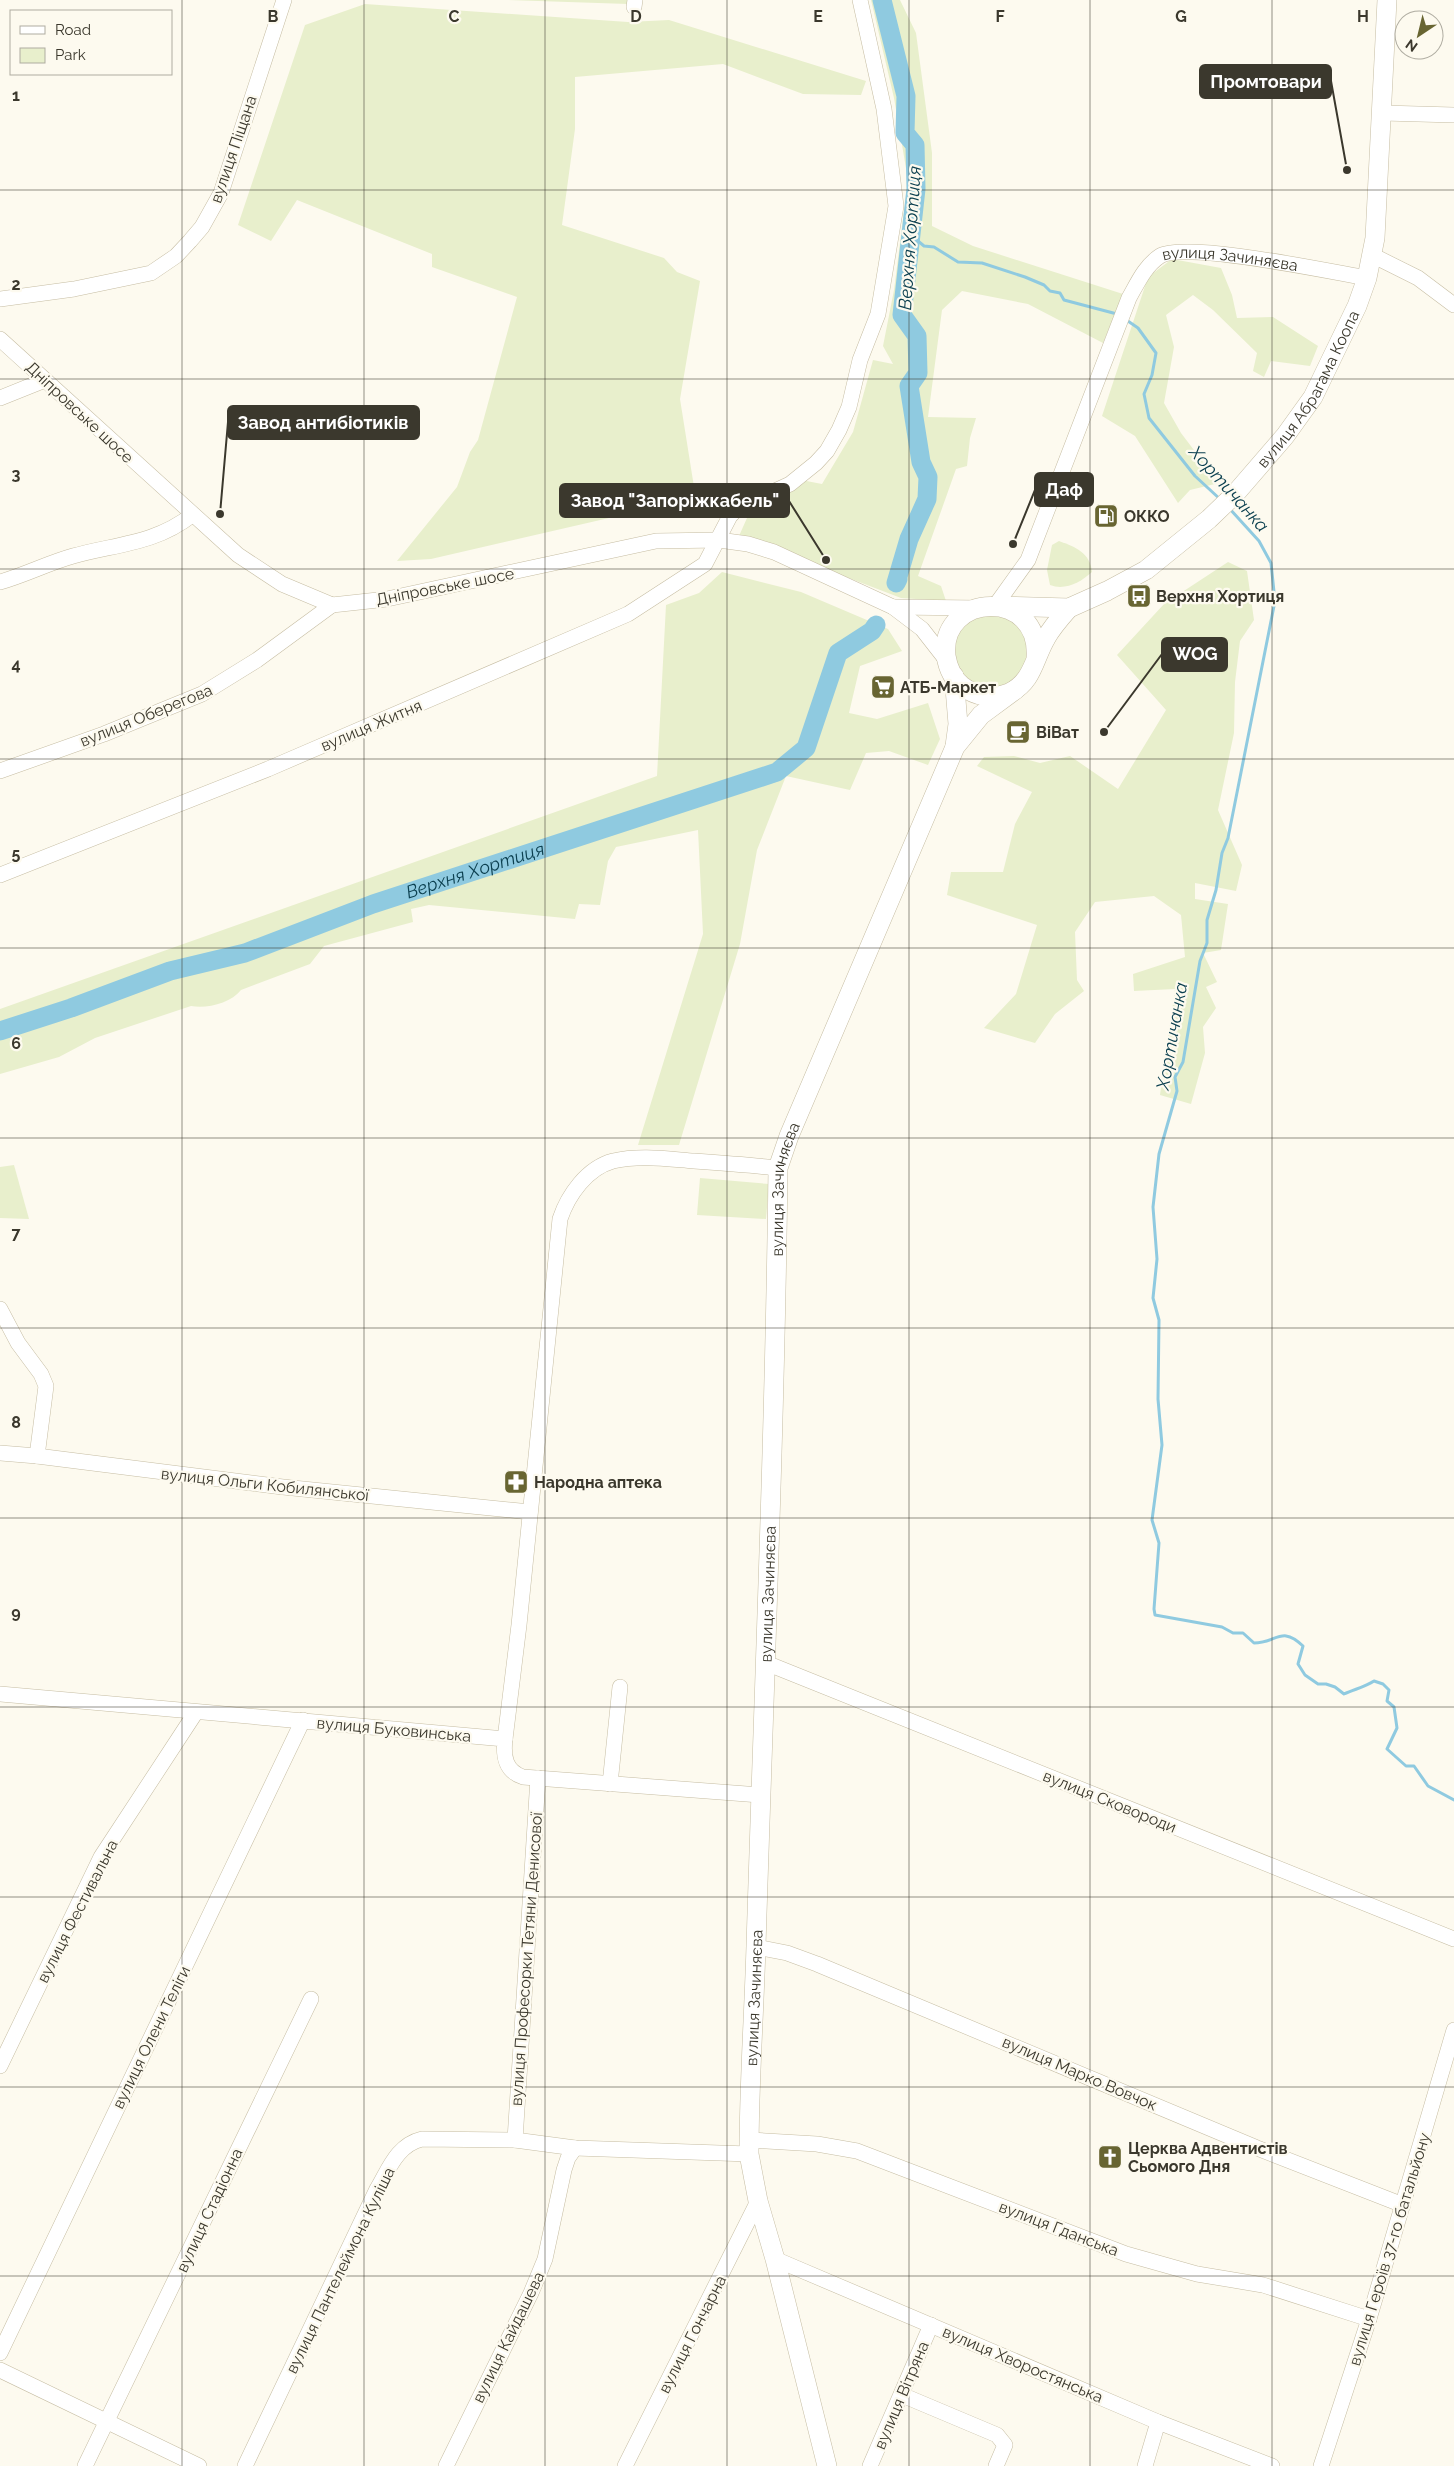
<svg xmlns="http://www.w3.org/2000/svg" width="1454" height="2466" font-family="Raleway,sans-serif">
<style>
.green{fill:#e8efcc}
.lines{fill:none;stroke-linecap:round;stroke-linejoin:round}
.stream{stroke:#8fcae0;stroke-width:3}
.river{stroke:#8fcae0;stroke-width:19}
.minor-casing{stroke:#c6bda3;stroke-width:16}
.major-casing{stroke:#c6bda3;stroke-width:20}
.minor{stroke:#fff;stroke-width:15}
.major{stroke:#fff;stroke-width:19}
.grid{fill:none;stroke:#3b382d;stroke-width:1;stroke-opacity:0.55}
.labels{text-anchor:middle;stroke-width:4.5;stroke-linejoin:round;paint-order:stroke}
.street-label{font-size:16px;fill:#3b382d;stroke:#fdfaef}
.poi-label{font-size:16px;font-weight:bold;fill:#3b382d;stroke:#fdfaef;text-anchor:start}
.water-label{font-size:18px;font-style:italic;fill:#0c4050;stroke:#fdfaef}
.grid-label{font-size:16px;text-anchor:middle;font-weight:bold;fill:#3b382d;stroke:#fdfaef;stroke-width:4.5;stroke-linejoin:round;paint-order:stroke}
.leader{fill:none;stroke:#3b382d;stroke-width:2}
.callout-dot{fill:#3b382d;stroke:#fdfaef;stroke-width:2}
.callout{fill:#3b382d;stroke:#3b382d;stroke-width:2}
.callout-label{font-size:18px;text-anchor:middle;font-weight:bold;fill:#fff}
</style>
<rect width="100%" height="100%" fill="#fdfaef"/>
<g class="green">
<path d="M508 0H629L628 4Z"/>
<path d="M871 0H900L916 33 932 153V226L973 246 1123 294 1103 343 1028 304 962 291 942 310 928 417 976 418 970 438 967 466 956 469 918 576 941 586 946 601 901 598 739 536 755 500 796 479 822 484 853 432 873 360 893 364 883 346 894 290 908 180 894 98Z"/>
<path d="M365 4 628 22 669 20 866 81 861 95 803 94 723 64 575 77V129L562 225 664 258 677 272 700 281 680 399 698 512 609 518 431 559 397 561 457 487 470 452 478 440 517 297 432 267V254L297 200 271 241 238 225 305 25Z"/>
<path d="M1172 259 1221 268 1232 295 1237 318 1273 317 1318 346 1310 366 1271 361 1264 377 1253 371 1257 353 1213 310 1193 295 1166 315 1174 347 1164 403 1181 433 1219 483 1190 490 1178 503 1135 436 1102 416 1148 277Z"/>
<path d="M1059 541C1076 547 1090 553 1092 572 1081 582 1065 591 1050 585L1047 570 1052 545Z"/>
<path d="M1228 562 1247 571 1254 620 1240 641 1235 682 1234 733 1218 810 1242 865 1236 891 1195 883V899L1228 904 1221 950 1203 953 1217 982 1206 987 1216 1008 1203 1027 1205 1053 1191 1104 1160 1095 1175 989 1134 991 1133 974 1185 957 1181 915 1154 896 1095 902 1075 932 1077 980 1084 991 1055 1014 1035 1043 984 1028 1016 994 1037 925 947 895 951 872H1003L1015 824 1032 792 977 766 984 757 1014 756 1040 763 1070 756 1118 789 1166 710 1117 655 1164 604Z"/>
<path d="M722 572 801 592 888 629 902 651 860 666 849 713 877 719 928 703 940 739 928 765 889 751 866 753 850 790 786 776 757 850 740 944 679 1145H638L703 934 698 830 616 847 608 861 600 905 579 904 575 919 429 905 411 909 413 922 324 946 310 964 241 990C231 1003 207 1009 191 1006L95 1038 59 1057 0 1074V1009L657 776 666 605 699 593Z"/>
<path d="M995 611 1023 626 1030 657C1026 663 1023 672 1018 678 994 704 944 676 954 641 956 634 962 627 965 621Z"/>
<path d="M14 1165 29 1219 0 1218V1167Z"/>
<path d="M700 1178 769 1184 766 1219 697 1215Z"/>
</g>
<g class="lines">
<g class="stream">
<path d="M912 236 924 246 934 247 958 262 982 263 1025 277 1044 285 1050 291 1060 293 1064 300 1117 314"/>
<path d="M1125 319 1138 328 1156 353 1152 375 1144 394 1149 418 1195 476 1221 500"/>
<path d="M1229 508 1259 541 1271 563 1274 592V606L1228 838 1222 853 1216 890 1207 920V943L1200 961 1183 1062 1175 1077 1177 1091 1159 1154 1153 1207 1157 1259 1153 1298 1159 1320 1158 1399 1162 1445 1152 1520 1159 1543 1154 1609 1155 1615 1222 1627 1233 1633H1243L1254 1643C1277 1643 1281 1625 1303 1646L1298 1664 1305 1675 1318 1684H1326L1335 1687 1344 1694C1355 1689 1365 1687 1374 1681L1383 1684 1389 1690 1387 1701 1394 1707 1397 1728 1387 1749 1406 1766H1414L1428 1786 1454 1800"/>
</g>
<g class="river">
<path d="M882 0 906 96 905 133 915 145 916 189 902 315 917 336 918 373 909 386 921 462 928 477 927 499 909 539 896 583 898 579"/>
<path id="s1" d="M0 1031 71 1008 170 971 245 953 373 904 777 772 806 748 838 653 872 631 876 625"/>
</g>
<defs>
<g id="minor">
<path d="M634 7 635 0"/>
<path d="M1383 113 1454 115"/>
<path d="M1372 255 1418 278 1454 305"/>
<path d="M0 299 74 289 151 273 176 256 190 241 202 227 221 193 284 0"/>
<path d="M0 339 238 555 282 584 332 605 387 599 656 541 719 540 748 544 774 552 893 607 922 629 947 661"/>
<path d="M0 398 45 380"/>
<path d="M0 582C25 575 48 563 73 556 116 544 155 544 192 515"/>
<path id="s2" d="M995 606 1028 560 1129 298C1138 282 1145 266 1160 256 1186 241 1332 272 1367 278"/>
<path d="M893 607 977 608"/>
<path d="M0 771 104 734 202 694 257 660 332 605"/>
<path d="M0 875 268 769 628 614 705 564 730 516 738 508 790 484 816 463 827 451 839 430 849 407 860 360 878 314 896 206 884 109 860 0"/>
<path d="M0 1309 18 1343 41 1374 46 1386 37 1456"/>
<path d="M0 1453 37 1456 283 1487 530 1512"/>
<path d="M766 1663 1454 1939"/>
<path d="M0 1694 505 1739C503 1756 505 1771 523 1777L760 1795"/>
<path d="M505 1739 519 1625 560 1219C568 1195 587 1168 613 1161 640 1155 667 1159 694 1161 722 1163 750 1165 778 1168"/>
<path d="M610 1784 620 1687"/>
<path d="M756 1947 787 1953 817 1964 1257 2148 1403 2205"/>
<path d="M0 2066 101 1857 196 1712"/>
<path d="M515 2140 538 1778"/>
<path d="M749 2140 817 2144 857 2151 1126 2254 1197 2274 1263 2285 1369 2319"/>
<path d="M775 2259 1158 2422 1272 2466"/>
<path d="M0 2353 303 1720"/>
<path d="M0 2370 199 2466"/>
<path d="M902 2395 997 2435 1005 2445 996 2466"/>
<path d="M85 2466 311 1999"/>
<path d="M245 2466 377 2189C389 2169 397 2145 422 2139L515 2140 575 2148 749 2154"/>
<path d="M446 2466 531 2293 545 2259 564 2170 568 2158 575 2148"/>
<path d="M625 2466 758 2201"/>
<path d="M870 2466 931 2325"/>
<path d="M1145 2466 1158 2422"/>
<path d="M1321 2466 1369 2319 1454 2030"/>
</g>
<g id="major">
<path id="s3" d="M995 606 1069 608 1107 591 1146 570 1209 519 1235 494 1285 436 1313 397 1357 306 1367 278 1375 238 1387 0"/>
<path d="M1036 659C1042 587 939 592 946 656 948 668 953 679 962 686 975 696 993 700 1009 693 1033 682 1034 658 1046 638 1052 627 1061 617 1069 608"/>
<path d="M954 676 958 724 955 746"/>
<path id="s4" d="M827 2466 775 2259 758 2201 749 2154C749 2085 754 2015 756 1946 764 1687 775 1427 778 1168L789 1136 955 747 981 715 1015 690"/>
</g>
</defs>
<use href="#minor" class="minor-casing"/>
<use href="#major" class="major-casing"/>
<use href="#minor" class="minor"/>
<use href="#major" class="major"/>
</g>
<path class="grid" d="M182 0V2466M364 0V2466M545 0V2466M727 0V2466M909 0V2466M1090 0V2466M1272 0V2466M0 190H1454M0 379H1454M0 569H1454M0 759H1454M0 948H1454M0 1138H1454M0 1328H1454M0 1518H1454M0 1707H1454M0 1897H1454M0 2087H1454M0 2276H1454"/>
<defs>
<symbol id="fuel-square" viewBox="-11 -11 22 22"><rect x="-9" y="-9" width="18" height="18" rx="4" fill="#686532" stroke="#fdfaef"/><path d="M-5.5-6h7V0h2V4h1.3V-2.5L3-4.5l.8-.8L6-3V5H2.5V1h-1V6h-7ZM-4.2-4.7v3.2H.2V-4.7Z" fill="#fff"/></symbol>
<symbol id="bus-square" viewBox="-11 -11 22 22"><rect x="-9" y="-9" width="18" height="18" rx="4" fill="#686532" stroke="#fdfaef"/><path d="M-5-6H5V4H4V6H2V4H-2V6H-4V4H-5ZM-3.5-4V0h7V-4ZM-3.5 1.2v1.5H-2V1.2ZM2 1.2v1.5H3.5V1.2Z" fill="#fff"/></symbol>
<symbol id="supermarket-square" viewBox="-11 -11 22 22"><rect x="-9" y="-9" width="18" height="18" rx="4" fill="#686532" stroke="#fdfaef"/><path d="M-6-5.5h2.5l.6 2H6L4.5 2H-2.5L-4.4-4H-6ZM-1.5 3.2a1.3 1.3 0 1 0 .1 0ZM3 3.2a1.3 1.3 0 1 0 .1 0Z" fill="#fff"/></symbol>
<symbol id="cafe-square" viewBox="-11 -11 22 22"><rect x="-9" y="-9" width="18" height="18" rx="4" fill="#686532" stroke="#fdfaef"/><path d="M-5.5-4.5H6V0H3Q3 3.5 0 3.5H-2.5Q-5.5 3.5-5.5 0ZM3-3.2v2h1.7v-2ZM-6 4.5H4V6H-6Z" fill="#fff"/></symbol>
<symbol id="pharmacy-square" viewBox="-11 -11 22 22"><rect x="-9" y="-9" width="18" height="18" rx="4" fill="#686532" stroke="#fdfaef"/><path d="M-2-6h4v4h4v4h-4v4h-4v-4h-4v-4h4Z" fill="#fff"/></symbol>
<symbol id="church-square" viewBox="-11 -11 22 22"><rect x="-9" y="-9" width="18" height="18" rx="4" fill="#686532" stroke="#fdfaef"/><path d="M-1.2-6h2.4v3.5h3.3v2.4h-3.3V6h-2.4V-.1h-3.3v-2.4h3.3Z" fill="#fff"/></symbol>
</defs>
<g fill-rule="evenodd">
<use href="#fuel-square" x="1092" y="502" width="28" height="28"/>
<use href="#bus-square" x="1125" y="582" width="28" height="28"/>
<use href="#supermarket-square" x="869" y="673" width="28" height="28"/>
<use href="#cafe-square" x="1004" y="718" width="28" height="28"/>
<use href="#pharmacy-square" x="502" y="1468" width="28" height="28"/>
<use href="#church-square" x="1096" y="2143" width="28" height="28"/>
</g>
<g class="labels">
<g class="street-label">
<text transform="translate(233 149) rotate(-71)" y="6">вулиця Піщана</text>
<text dy="6" stroke="none"><textPath href="#s2" startOffset="461">вулиця Зачиняєва</textPath></text>
<text dy="6" stroke="none"><textPath href="#s3" startOffset="406">вулиця Абрагама Коопа</textPath></text>
<text transform="translate(80 412) rotate(43)" y="6">Дніпровське шосе</text>
<text transform="translate(445 586) rotate(-11)" y="6">Дніпровське шосе</text>
<text transform="translate(146 715) rotate(-22)" y="6">вулиця Оберегова</text>
<text transform="translate(371 725) rotate(-23)" y="6">вулиця Житня</text>
<text dy="6" stroke="none"><textPath href="#s4" startOffset="1288">вулиця Зачиняєва</textPath></text>
<text transform="translate(265 1484) rotate(6)" y="6">вулиця Ольги Кобилянської</text>
<text dy="6" stroke="none"><textPath href="#s4" startOffset="882">вулиця Зачиняєва</textPath></text>
<text transform="translate(394 1729) rotate(5)" y="6">вулиця Буковинська</text>
<text transform="translate(1110 1801) rotate(22)" y="6">вулиця Сковороди</text>
<text transform="translate(77 1911) rotate(-63)" y="6">вулиця Фестивальна</text>
<text transform="translate(526 1959) rotate(-86)" y="6">вулиця Професорки Тетяни Денисової</text>
<text dy="6" stroke="none"><textPath href="#s4" startOffset="478">вулиця Зачиняєва</textPath></text>
<text transform="translate(151 2037) rotate(-64)" y="6">вулиця Олени Теліги</text>
<text transform="translate(1080 2073) rotate(23)" y="6">вулиця Марко Вовчок</text>
<text transform="translate(209 2210) rotate(-65)" y="6">вулиця Стадіонна</text>
<text transform="translate(1059 2228) rotate(21)" y="6">вулиця Гданська</text>
<text transform="translate(1389 2249) rotate(-73)" y="6">вулиця Героїв 37-го батальйону</text>
<text transform="translate(340 2270) rotate(-64)" y="6">вулиця Пантелеймона Куліша</text>
<text transform="translate(692 2334) rotate(-63)" y="6">вулиця Гончарна</text>
<text transform="translate(508 2337) rotate(-64)" y="6">вулиця Кайдашева</text>
<text transform="translate(1023 2364) rotate(23)" y="6">вулиця Хворостянська</text>
<text transform="translate(901 2395) rotate(-67)" y="6">вулиця Вітряна</text>
</g>
<g class="poi-label">
<text x="1124" y="522">ОККО</text>
<text x="1156" y="602">Верхня Хортиця</text>
<text x="900" y="693">АТБ-Маркет</text>
<text x="1036" y="738">ВіВат</text>
<text x="534" y="1488">Народна аптека</text>
<text x="1128" y="2154">Церква Адвентистів<tspan x="1128" dy="18">Сьомого Дня</tspan></text>
</g>
<g class="water-label">
<text transform="translate(910 238) rotate(-86)" y="6">Верхня Хортиця</text>
<text transform="translate(1229 489) rotate(48)" y="6">Хортичанка</text>
<text dy="6" stroke="none"><textPath href="#s1" startOffset="502">Верхня Хортиця</textPath></text>
<text transform="translate(1172 1036) rotate(-80)" y="6">Хортичанка</text>
</g>
</g>
<g class="grid-label">
<text x="273" y="22">B</text>
<text x="454" y="22">C</text>
<text x="636" y="22">D</text>
<text x="818" y="22">E</text>
<text x="1000" y="22">F</text>
<text x="1181" y="22">G</text>
<text x="1363" y="22">H</text>
<text x="16" y="101">1</text>
<text x="16" y="290">2</text>
<text x="16" y="480">3</text>
<text x="16" y="670">4</text>
<text x="16" y="859">5</text>
<text x="16" y="1049">6</text>
<text x="16" y="1239">7</text>
<text x="16" y="1428">8</text>
<text x="16" y="1618">9</text>
</g>
<path class="leader" d="M1347 170L1331 81M220 514L228 422M1013 544L1035 490M826 560L789 501M1104 732L1162 654"/>
<g class="callout-dot">
<circle cx="1347" cy="170" r="5"/>
<circle cx="220" cy="514" r="5"/>
<circle cx="1013" cy="544" r="5"/>
<circle cx="826" cy="560" r="5"/>
<circle cx="1104" cy="732" r="5"/>
</g>
<g class="callout">
<rect x="1200" y="65" width="131" height="33" rx="5"/>
<rect x="228" y="406" width="191" height="33" rx="5"/>
<rect x="1035" y="473" width="58" height="33" rx="5"/>
<rect x="560" y="484" width="229" height="33" rx="5"/>
<rect x="1162" y="638" width="65" height="33" rx="5"/>
</g>
<g class="callout-label">
<text x="1266" y="88">Промтовари</text>
<text x="323" y="429">Завод антибіотиків</text>
<text x="1064" y="496">Даф</text>
<text x="675" y="507">Завод "Запоріжкабель"</text>
<text x="1195" y="660">WOG</text>
</g>
<rect x="10" y="10" width="162" height="65" fill="#fdfaef" stroke="#afaca1"/>
<rect x="20" y="26" width="25" height="8" fill="#ffffff" stroke="#afaca1"/>
<text x="55" y="35" font-size="15" fill="#3b382d">Road</text>
<rect x="20" y="48" width="25" height="15" fill="#e8efcc" stroke="#afaca1"/>
<text x="55" y="60" font-size="15" fill="#3b382d">Park</text>
<g transform="translate(1419 35) rotate(215)"><circle r="24" fill="#fdfaef" stroke="#afaca1"/>
<path d="M0-4L9 19L0 12L-9 19Z" fill="#686532"/>
<text y="-8" font-size="14" font-weight="bold" text-anchor="middle" fill="#3b382d">N</text>
</g>
</svg>
